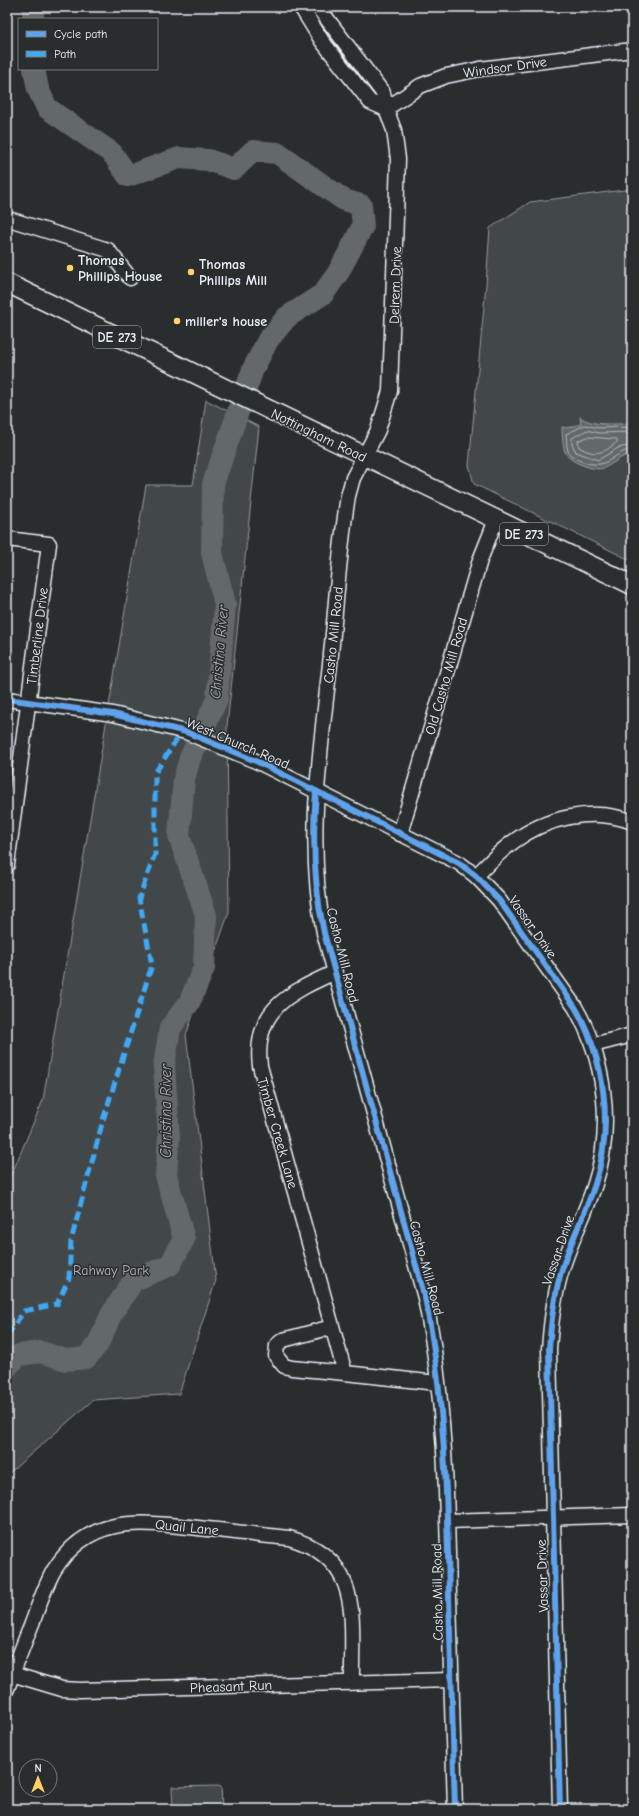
<svg xmlns="http://www.w3.org/2000/svg" width="639" height="1816" font-family="'Comic Neue',sans-serif">
<style>
.green{fill:#424648;stroke:#959ca0}
.water{fill:#63686b;stroke:#989fa3}
.lines{fill:none;stroke-linecap:round;stroke-linejoin:round}
.shore{stroke:#b3bac0;stroke-width:1}
.river{stroke:#63686b;stroke-width:22}
.minor-casing{stroke:#e8f1f8;stroke-width:17}
.major-casing{stroke:#e8f1f8;stroke-width:21}
.minor{stroke:#2a2d2e;stroke-width:14}
.major{stroke:#2a2d2e;stroke-width:18}
.quiet{stroke:#3fa9f5;stroke-width:5;stroke-dasharray:10 5;stroke-linecap:butt}
.cycleway-casing{stroke:#2a2d2e;stroke-width:8}
.cycleway{stroke:#60a3ed;stroke-width:6}
.poi-dot{fill:#ffd166;stroke:#2a2d2e;stroke-width:1.5}
.labels{text-anchor:middle;stroke-width:3;stroke-linejoin:round;paint-order:stroke}
.shield{fill:#2a2d2e;stroke:#afb6bb;stroke-width:1}
.shield-label{font-size:13px;font-weight:bold;fill:#e8f1f8}
.street-label{font-size:14px;fill:#e8f1f8;stroke:#2a2d2e}
.poi-label{font-size:14px;font-weight:bold;fill:#e8f1f8;stroke:#2a2d2e;text-anchor:start}
.park-label{font-size:14px;fill:#aeb5ba;stroke:#2a2d2e}
.water-label{font-size:15px;font-style:italic;fill:#acb3b9;stroke:#2a2d2e}
</style>
<rect width="100%" height="100%" fill="#2a2d2e"/>
<filter id="ink" filterUnits="userSpaceOnUse"><feTurbulence type="fractalNoise" baseFrequency=".025" numOctaves="2"/><feDisplacementMap in="SourceGraphic" scale="8" xChannelSelector="R" yChannelSelector="G"/><feConvolveMatrix kernelMatrix="1 2 1 2 8 2 1 2 1" color-interpolation-filters="sRGB"/></filter>
<g filter="url(#ink)">
<g class="green">
<path d="M632 189V561L474 484 469 465 486 285 490 228 530 202Z"/>
<path d="M206 400 259 427 227 726 229 912 186 1035 216 1280 179 1394 93 1400 7 1475V1185L43 1100 146 485H193Z"/>
<path d="M221 1786 222 1809H173L172 1787Z"/>
<path d="M427 1801 435 1803 434 1807 436 1809H385Z"/>
</g>
<path class="water" d="M580 417C591 425 606 424 619 424 624 424 627 422 632 424V454C621 455 614 464 604 468 598 470 591 468 585 466 562 458 563 450 562 427L567 428 581 424Z"/>
<g class="lines">
<g class="shore">
<path d="M632 427 599 428 585 425 566 434C567 440 566 447 569 453 574 461 595 467 604 463 614 459 620 450 632 450"/>
<path d="M632 432 599 433 587 430 572 438V444L576 452 598 460 618 448 632 445"/>
<path d="M588 437 616 439 618 441C605 453 595 457 579 447L578 441Z"/>
</g>
<g class="river">
<path d="M33 19V7"/>
<path d="M7 1367 19 1355 41 1352 66 1360 86 1358 98 1344 111 1315 134 1280 170 1265 184 1239 166 1175 169 1137 164 1066 170 1028 189 1003 204 968 206 915 179 836 184 779 190 758 217 699 225 604 212 553 213 484 253 369 268 340 287 317 323 294 338 273 363 226 361 205 344 200 277 153 253 151 234 169 208 160 179 158 128 176 112 153 47 108 38 89 34 69"/>
</g>
<defs>
<g id="minor">
<path d="M301 7 322 41 370 102 386 109 383 93 318 7"/>
<path d="M7 220H12L108 250 130 278"/>
<path d="M7 539 49 544 7 865"/>
<path d="M7 699 113 714 186 732 258 762 459 863 476 876 499 900 575 1007C605 1059 614 1126 595 1184 586 1212 572 1238 563 1266 554 1293 551 1321 549 1349L560 1809"/>
<path d="M400 834 480 560 496 520"/>
<path d="M476 876C488 864 499 852 513 842 545 818 593 806 632 822"/>
<path d="M333 973C289 993 253 1010 260 1066L345 1373 437 1383"/>
<path d="M593 1045 632 1035"/>
<path d="M332 1327 283 1340 277 1345 276 1356 284 1366 292 1368 345 1373"/>
<path d="M448 1521 632 1515"/>
<path d="M12 1674 62 1689 80 1690 451 1680"/>
<path d="M7 1689C15 1666 24 1643 33 1621 39 1604 45 1586 54 1570 90 1513 141 1522 198 1528 229 1531 259 1535 289 1538 364 1559 351 1620 352 1682"/>
<path d="M455 1809C453 1738 451 1668 449 1597 447 1498 445 1396 425 1298L324 933C306 843 320 754 330 664 336 608 339 551 348 496L353 478 378 430 390 391 398 159 394 130 386 109 420 86 446 76 480 69 632 50"/>
</g>
<path id="major" d="M7 283 632 585"/>
</defs>
<use href="#minor" class="minor-casing"/>
<use href="#major" class="major-casing"/>
<use href="#minor" class="minor"/>
<use href="#major" class="major"/>
<path class="quiet" d="M7 1336 24 1311 57 1304 69 1278 71 1241 103 1120 152 965 139 898 155 854V773L177 739"/>
<defs>
<g id="cycleway">
<path d="M7 699 113 714 186 732 258 762 459 863 476 876 499 900 575 1007C605 1059 614 1126 595 1184 586 1212 572 1238 563 1266 554 1293 551 1321 549 1349L560 1809"/>
<path d="M316 791C312 839 314 886 324 933L425 1298C445 1396 447 1498 449 1597 451 1668 453 1738 455 1809"/>
</g>
</defs>
<use href="#cycleway" class="cycleway-casing"/>
<use href="#cycleway" class="cycleway"/>
</g>
</g>
<g class="poi-dot">
<circle cx="70" cy="268" r="4"/>
<circle cx="191" cy="272" r="4"/>
<circle cx="177" cy="321" r="4"/>
</g>
<g class="labels">
<g class="shield">
<rect x="93" y="326" width="48" height="22" rx="3"/>
<rect x="500" y="523" width="48" height="22" rx="3"/>
</g>
<g class="shield-label">
<text x="117" y="342">DE 273</text>
<text x="524" y="539">DE 273</text>
</g>
<g class="street-label">
<text transform="translate(505 67) rotate(-8)" y="5">Windsor Drive</text>
<text transform="translate(395 285) rotate(-88)" y="5">Delrem Drive</text>
<text transform="translate(319 435) rotate(26)" y="5">Nottingham Road</text>
<text transform="translate(333 635) rotate(-84)" y="5">Casho Mill Road</text>
<text transform="translate(37 636) rotate(-83)" y="5">Timberline Drive</text>
<text transform="translate(446 676) rotate(-74)" y="5">Old Casho Mill Road</text>
<text transform="translate(238 743) rotate(23)" y="5">West Church Road</text>
<text transform="translate(533 927) rotate(55)" y="5">Vassar Drive</text>
<text transform="translate(343 955) rotate(76)" y="5">Casho Mill Road</text>
<text transform="translate(278 1133) rotate(74)" y="5">Timber Creek Lane</text>
<text transform="translate(558 1250) rotate(-71)" y="5">Vassar Drive</text>
<text transform="translate(427 1268) rotate(75)" y="5">Casho Mill Road</text>
<text transform="translate(187 1527) rotate(6)" y="5">Quail Lane</text>
<text transform="translate(542 1576) rotate(-92)" y="5">Vassar Drive</text>
<text transform="translate(437 1592) rotate(-91)" y="5">Casho Mill Road</text>
<text transform="translate(231 1686) rotate(-2)" y="5">Pheasant Run</text>
</g>
<g class="poi-label">
<text x="78" y="265">Thomas<tspan x="78" dy="16">Phillips House</tspan></text>
<text x="199" y="269">Thomas<tspan x="199" dy="16">Phillips Mill</tspan></text>
<text x="185" y="326">miller's house</text>
</g>
<g class="park-label">
<text x="111" y="1275">Rahway Park</text>
</g>
<g class="water-label">
<text transform="translate(219 652) rotate(-85)" y="5">Christina River</text>
<text transform="translate(166 1111) rotate(-90)" y="5">Christina River</text>
</g>
</g>
<rect width="639" height="1816" fill="none" stroke="#2a2d2e" stroke-width="24"/>
<rect x="12" y="12" width="615" height="1792" fill="none" stroke="#e8f1f8" stroke-width="1.5" filter="url(#ink)"/>
<rect x="18" y="18" width="140" height="52" fill="#2a2d2e" stroke="#767b7f"/>
<rect x="26" y="31" width="20" height="6" fill="#60a3ed" stroke="#767b7f"/>
<text x="54" y="38" font-size="12" fill="#e8f1f8">Cycle path</text>
<rect x="26" y="51" width="20" height="6" fill="#3fa9f5" stroke="#767b7f"/>
<text x="54" y="58" font-size="12" fill="#e8f1f8">Path</text>
<g transform="translate(38 1778)"><circle r="19" fill="#2a2d2e" stroke="#767b7f"/>
<path d="M0-3L7 15L0 10L-7 15Z" fill="#ffd166"/>
<text y="-6" font-size="11" font-weight="bold" text-anchor="middle" fill="#e8f1f8">N</text>
</g>
</svg>
